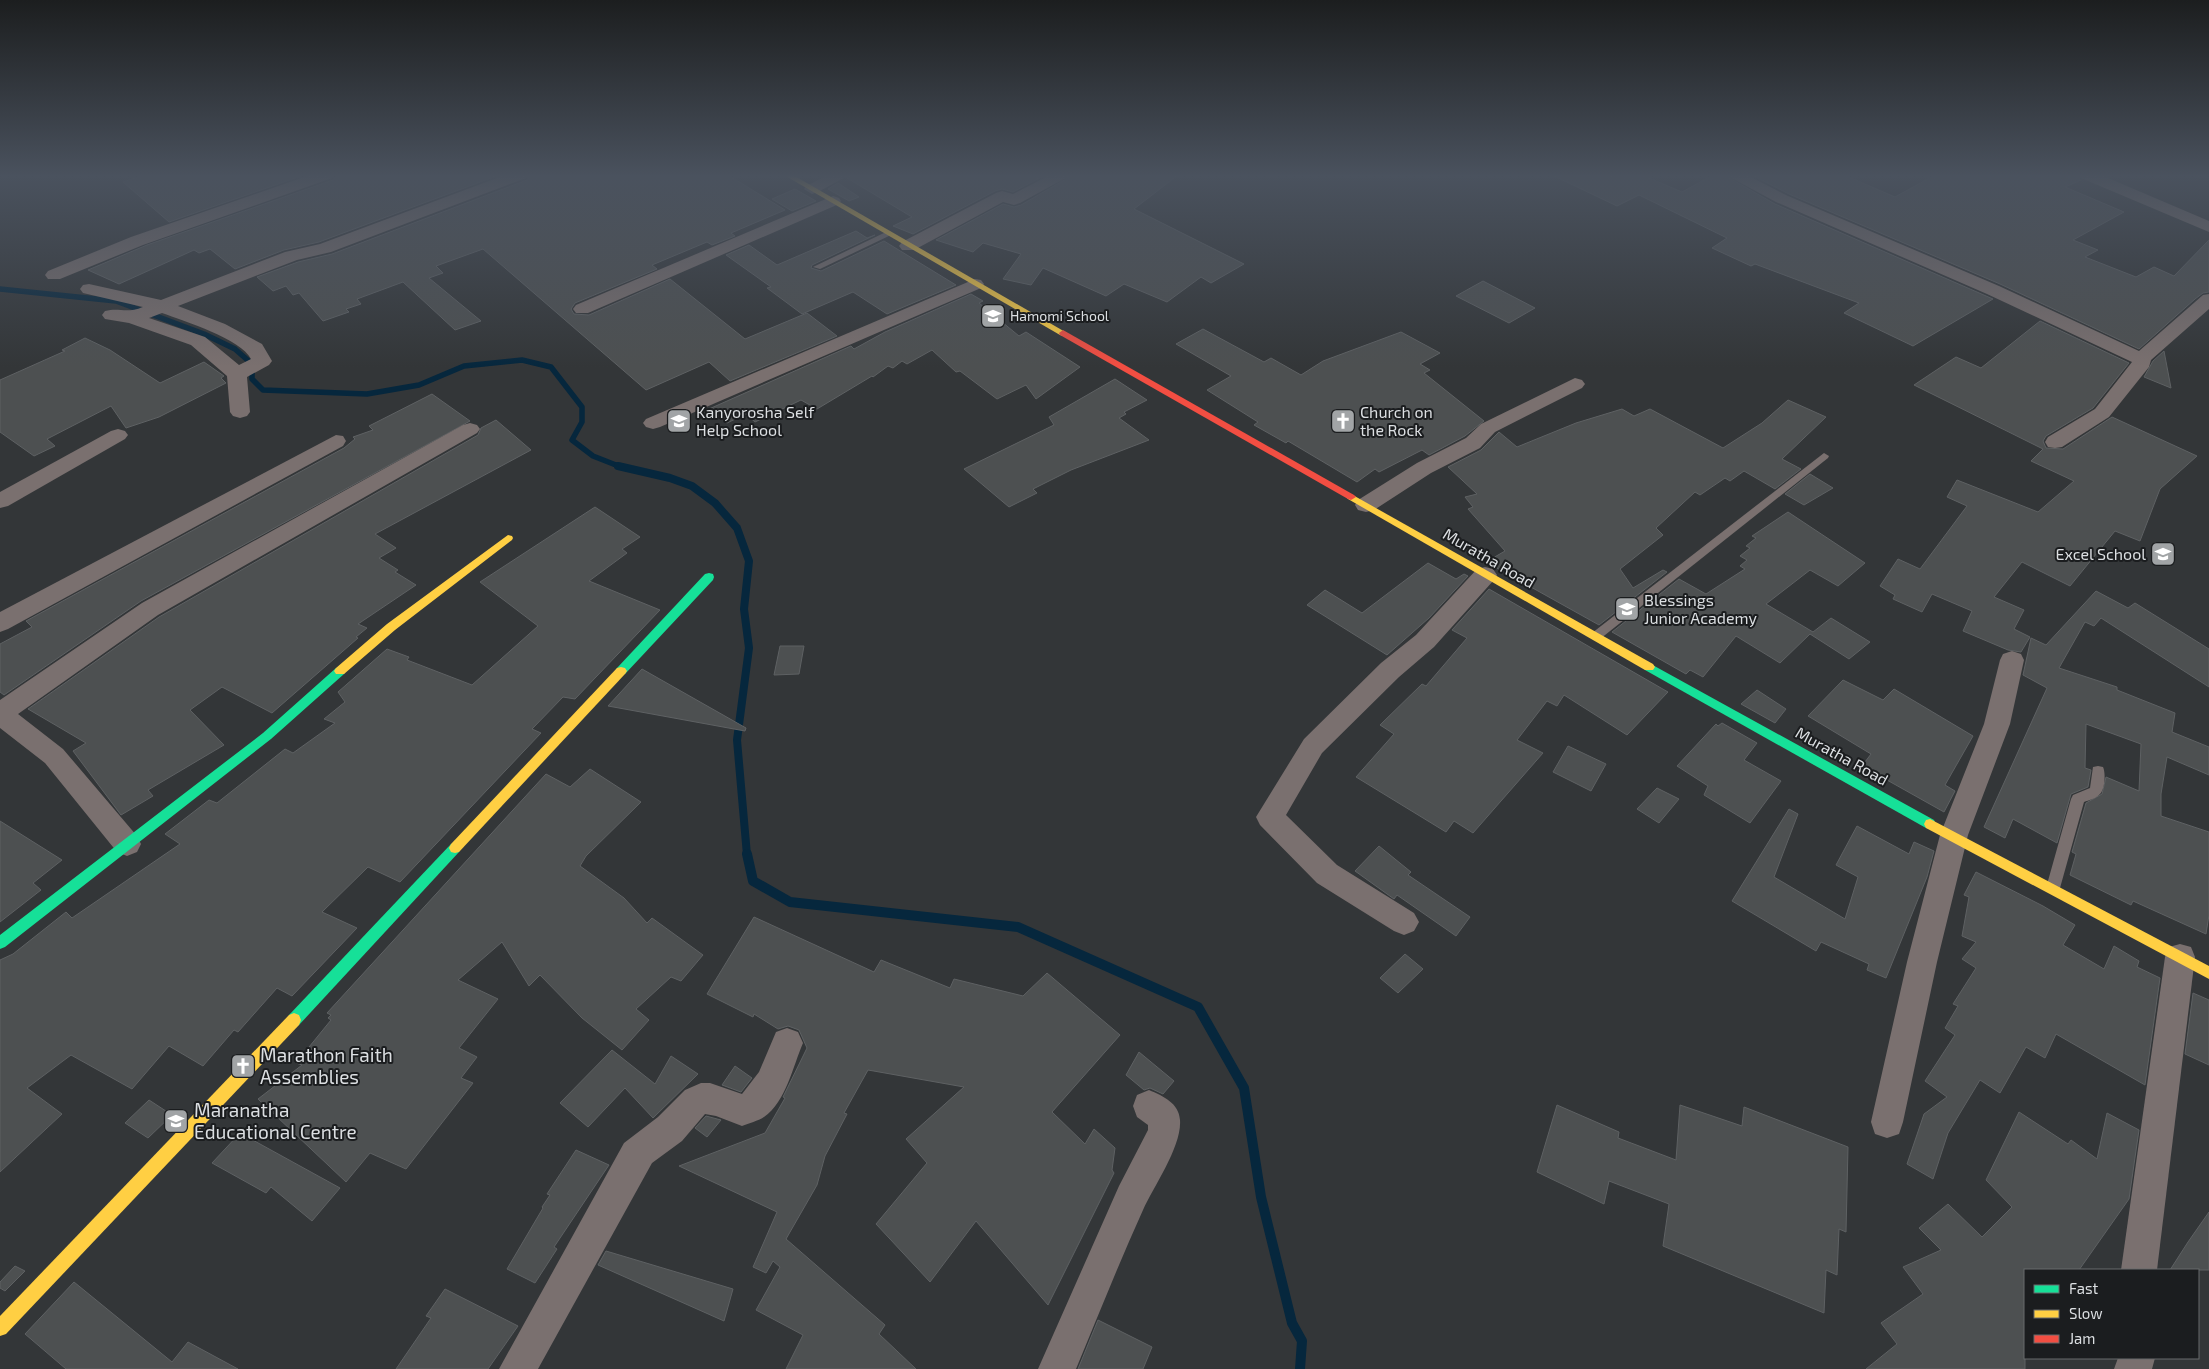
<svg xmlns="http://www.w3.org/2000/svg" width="2209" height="1369" font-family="'Exo 2',sans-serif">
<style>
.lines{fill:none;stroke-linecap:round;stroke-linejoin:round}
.stream-far2{stroke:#06273d;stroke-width:5.5}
.stream-far1{stroke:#06273d;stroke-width:8}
.stream{stroke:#06273d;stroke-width:10}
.building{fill:#4d5051;stroke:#5e6163}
.lane{fill:#7a706f;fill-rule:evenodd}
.street{fill:#7a706f;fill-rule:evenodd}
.fast{fill:#16e098;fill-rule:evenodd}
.slow{fill:#ffcf43;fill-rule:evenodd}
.jam{fill:#f24e42;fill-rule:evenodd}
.labels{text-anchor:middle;stroke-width:4;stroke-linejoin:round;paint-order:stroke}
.far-poi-label{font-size:14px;fill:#dcdfe2;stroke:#1b1d1f;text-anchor:start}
.poi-label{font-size:16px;fill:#dcdfe2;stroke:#1b1d1f;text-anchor:start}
.street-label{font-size:16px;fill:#dcdfe2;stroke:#1b1d1f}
.near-poi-label{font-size:19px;fill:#dcdfe2;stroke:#1b1d1f;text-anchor:start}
</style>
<rect width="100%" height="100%" fill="#333638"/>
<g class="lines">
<path class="stream-far2" d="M0 289 116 301 204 334 235 349 252 364V379L263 390 367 394 419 385 464 366 522 360 551 367 582 407V422L572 440 593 456 621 467"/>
<path class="stream-far1" d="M618 466 670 478 692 486 715 503 737 528 749 561 744 609 749 648 737 740 747 855"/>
<path class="stream" d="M747 854 753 881 790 902 1018 927 1198 1007 1244 1088 1261 1197 1292 1323 1302 1341 1300 1369"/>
</g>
<g class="building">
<path d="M145 175H304L169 222 123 182Z"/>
<path d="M336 175H499L319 242 284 250 235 269 210 249 199 253 194 250 119 284 88 270 147 245 333 180Z"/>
<path d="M530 175H728L785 210 731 233 735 236 712 245 707 242 652 265 657 269 575 303 571 309 574 314 589 315 670 279 745 339 807 313 837 336 730 381 709 362 646 390 483 249 436 266 443 273 429 278 481 321 455 330 403 282 357 299 361 304 346 309 349 312 323 321 299 293 293 295 286 286 273 291 257 277 298 262 332 254 527 180Z"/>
<path d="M851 175H1045L1013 192 1002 189 995 191 913 234 893 226 912 217 847 178Z"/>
<path d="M1073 175H1178L1134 209 1244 264 1211 283 1201 277 1167 302 1124 284 1106 296 1043 268 1031 285 1003 279 1021 254 983 243 973 252 936 240 1003 204 1014 207 1021 205Z"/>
<path d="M1552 175H1608L1613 177 1614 175H1642L1682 192 1713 175H1724L1775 204 1993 299 1913 346 1844 313 1859 303 1755 264 1751 266 1712 248 1727 238 1639 195 1617 206Z"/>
<path d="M1752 175H1844L1895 197 1935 175H2077L2081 180 2065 187 2124 212 2073 240 2098 250 2085 257 2136 277 2154 267 2174 276 2209 240V292L2203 293 2195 299 2139 349 2000 284 1789 194Z"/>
<path d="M838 183 859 197 849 201 828 189Z"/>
<path d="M795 189 816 201 792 211 772 199Z"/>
<path d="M856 231 867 238 875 235 812 265 811 268 821 271 884 241 956 285 887 314 853 292 802 314 767 288 771 287 726 255 749 245 777 265Z"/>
<path d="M1483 281 1535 308 1509 323 1456 296Z"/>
<path d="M971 294 983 301 979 303 1019 336 1026 332 1080 367 1036 399 1026 385 997 399 960 371 956 372 932 350 907 364 902 361 893 368 888 366 873 377 872 376 817 409 801 400 755 422 746 414 727 423 709 409 851 346 854 349 885 332Z"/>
<path d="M2040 321 2129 363 2093 408 2046 436 2043 441 2046 448 2063 449 2112 417 2197 456 2160 489 2140 541 2115 531 2070 586 2022 562 1994 597 2024 610 2014 629 2030 637 2021 652 2008 650 1963 631 1972 611 1932 594 1922 612 1893 599 1895 595 1880 586 1898 559 1920 569 1967 506 1947 497 1957 480 2038 512 2074 481 2031 461 2043 449 1914 385 1956 357 1981 368Z"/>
<path d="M1203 329 1264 362 1271 358 1301 375 1323 361 1401 332 1440 353 1420 364 1430 370 1424 373 1484 421 1465 436 1429 455 1422 450 1379 472 1375 469 1357 482 1288 441 1286 443 1254 425 1258 422 1207 390 1231 376 1176 344Z"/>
<path d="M85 338 110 350 160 383 204 362 224 376 221 378 226 383 159 417 126 428 111 406 47 439 55 446 34 456 0 432V380L65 351 62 350Z"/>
<path d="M2164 351 2171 388 2144 377 2153 361Z"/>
<path d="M1115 379 1147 400 1124 412 1126 414 1119 418 1149 440 1071 470 1033 489 1037 493 1009 507 964 469 1054 425 1049 417Z"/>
<path d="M432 394 470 421 141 601 4 695 0 692V644L32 627 26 621 344 448 355 439 353 437 373 430 369 426Z"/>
<path d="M1788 400 1826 417 1782 459 1801 469 1775 489 1744 471 1730 481 1725 478 1700 495 1695 492 1656 528 1663 535 1620 569 1633 588 1663 570 1667 572 1599 625 1486 562 1505 551 1468 509 1473 507 1465 497 1477 494 1448 467 1481 450 1499 432 1517 447 1576 423 1622 409 1634 416 1650 409 1723 448 1762 423Z"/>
<path d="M496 420 531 450 375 534 396 548 379 558 398 570 395 572 416 585 358 624 367 628 356 637 358 638 272 713 222 687 190 710 224 745 148 790 153 796 121 815 73 751 86 743 28 709 159 617 478 435 481 428Z"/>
<path d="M1810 474 1833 488 1804 505 1785 494Z"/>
<path d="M595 507 640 537 622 549 627 553 589 581 660 610 575 699 563 697 532 729 541 733 400 882 368 867 322 912 357 928 292 996 277 988 238 1032 234 1030 203 1066 169 1046 132 1089 71 1055 27 1088 62 1114 0 1172V960L13 954 66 912 72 918 180 844 165 834 209 800 217 803 285 749 293 753 335 723 324 719 345 702 338 692 387 649 409 657 407 660 472 685 538 626 480 582Z"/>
<path d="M1788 512 1865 563 1838 586 1810 570 1766 604 1813 632 1831 618 1870 642 1849 659 1810 634 1780 663 1736 636 1703 677 1690 670 1686 674 1612 632 1679 579 1706 594 1745 569 1740 566 1747 560 1740 556 1750 548 1746 546 1756 538 1752 536Z"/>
<path d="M1428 563 1456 579 1464 574 1468 576 1429 618 1387 655 1307 605 1325 590 1362 613Z"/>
<path d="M1489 589 1668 692 1627 735 1564 695 1557 706 1547 701 1517 740 1543 753 1473 833 1454 821 1446 832 1356 777 1394 734 1380 725 1422 684 1426 686 1467 638 1452 630Z"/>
<path d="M2096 591 2128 608 2135 603 2209 649V687L2101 618 2094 626 2085 622 2059 668 2117 687V690L2175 713 2172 732 2209 747V775L2167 757 2161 794V816L2209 832V915L2206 934 2133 901 2131 905 2070 875 2076 854 2072 852 2086 803 2102 794 2106 777 2139 791 2141 744 2086 724 2085 768 2091 770 2088 787 2071 794 2057 843 2013 819 2005 838 1984 827 2047 688 2023 675 2031 638 2046 645Z"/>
<path d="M780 646H804L799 674 774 675Z"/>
<path d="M642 669 746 728 745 731 608 706Z"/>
<path d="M1843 680 1883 700 1894 689 1973 736 1945 785 1955 791 1944 812 1862 766 1871 754 1808 716Z"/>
<path d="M1757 690 1786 709 1775 723 1741 704Z"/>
<path d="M1722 723 1757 743 1744 760 1781 781 1750 823 1704 795 1708 786 1677 766 1716 724 1718 726Z"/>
<path d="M1568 746 1606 764 1591 791 1553 772Z"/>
<path d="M590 769 641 802 586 856 580 866 624 898 647 923 652 918 703 955 681 981 671 977 636 1009 649 1020 622 1050 582 1018 540 975 529 986 502 942 458 980 498 999 459 1048 477 1057 461 1078 473 1083 406 1169 370 1153 346 1182 258 1099 302 1065 296 1063 331 1020 328 1018 331 1015 327 1013 546 774 570 787Z"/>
<path d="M1657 788 1679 799 1659 823 1637 809Z"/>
<path d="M1789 809 1798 814 1774 877 1845 919 1858 877 1836 865 1857 826 1909 854 1914 842 1934 851 1927 877 1886 978 1867 970 1869 964 1821 942 1816 951 1732 901Z"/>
<path d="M0 821 62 860 33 883 41 890 0 922Z"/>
<path d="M1379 846 1411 872 1408 875 1470 917 1456 936 1397 895 1394 899 1355 871Z"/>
<path d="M1976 872 2043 906 2075 925 2063 945 2104 969 2114 946 2139 961 2137 967 2160 978 2145 1085 2056 1034 2045 1058 2026 1047 2000 1093 1980 1080 1948 1133 1933 1179 1907 1164 1924 1114 1947 1097 1925 1081 1955 1035 1945 1028 1958 1006 1953 1004 1976 968 1962 959 1976 942 1962 936 1969 897 1964 895Z"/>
<path d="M754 917 874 972 881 960 950 988 954 979 1023 996 1047 973 1120 1035 1052 1112 1085 1144 1094 1129 1115 1148 1112 1170 1114 1173 1048 1305 976 1221 930 1282 876 1224 927 1163 906 1139 964 1087 868 1070 844 1113 847 1114 825 1156 817 1185 786 1239 885 1325 879 1334 916 1369H786L803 1335 756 1310 780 1267 773 1261 766 1273 753 1267 777 1212 679 1166 765 1133 785 1098 783 1097 807 1048 799 1030 788 1026 778 1029 754 1014 753 1017 707 994Z"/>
<path d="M1405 954 1423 969 1398 993 1380 978Z"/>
<path d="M2193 993 2209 1000V1065L2185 1054Z"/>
<path d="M612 1050 655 1084 671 1056 698 1074 653 1118 625 1088 588 1127 560 1103Z"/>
<path d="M1139 1052 1174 1081 1163 1094 1150 1088 1144 1090 1126 1075Z"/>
<path d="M735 1066 752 1078 741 1092 722 1085Z"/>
<path d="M149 1100 172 1115 148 1138 125 1123Z"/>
<path d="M1557 1105 1619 1132 1618 1138 1676 1160 1680 1105 1742 1126 1744 1107 1848 1147 1846 1232 1839 1229 1837 1275 1826 1270 1824 1313 1663 1246 1669 1204 1609 1181 1604 1204 1537 1172Z"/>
<path d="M2019 1112 2068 1144 2071 1140 2097 1159 2107 1113 2139 1130 2129 1199 2079 1270H2025V1369H1866L1897 1344 1881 1323 1923 1294 1903 1267 1941 1250 1919 1228 1948 1204 1982 1237 2012 1207 1986 1180Z"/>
<path d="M706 1116 721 1120 707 1137 695 1128Z"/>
<path d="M240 1133 340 1188 312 1221 271 1187 266 1193 212 1163Z"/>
<path d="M576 1150 609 1165 554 1247 557 1249 535 1283 507 1269 543 1208 542 1207 550 1195 547 1194Z"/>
<path d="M2209 1212V1270H2170L2188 1242Z"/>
<path d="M606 1251 733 1289 724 1321 598 1265Z"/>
<path d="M15 1266 25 1271 5 1291 0 1288V1282Z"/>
<path d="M74 1282 172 1362 188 1342 238 1369H66L25 1334Z"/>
<path d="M445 1289 518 1326 488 1369H396L431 1318 426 1316Z"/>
<path d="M1098 1320 1152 1347 1143 1369H1078Z"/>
</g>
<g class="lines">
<g class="lane">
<path d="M886 232 893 234 820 269 813 267Z"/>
<path d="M1824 453 1829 456 1828 458 1600 639H1592L1590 636 1592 633Z"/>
<path d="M2098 766 2103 767C2106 773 2105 791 2099 795 2095 799 2089 800 2084 802L2060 888 2058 892 2053 894 2048 892 2046 888 2071 799 2073 795 2090 788 2093 767Z"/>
</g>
<g class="street">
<path d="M310 175H334L332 178 143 245 60 279H48L45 275 48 271 131 237Z"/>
<path d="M505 175H528L526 178 331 252 297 260 178 306 225 324 262 344 272 361 269 365 247 377 250 412 247 416 240 418 233 416 230 412 227 376 191 345 129 323 105 319 102 315 105 311C120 307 125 314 143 307L83 293 80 289 83 285 89 284 161 300 285 252 320 244ZM162 313C184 321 241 339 251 359L239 365 205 337 149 318Z"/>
<path d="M828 175H849L818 192 812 194 804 189 806 186Z"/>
<path d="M1050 175H1071L1020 203 1014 205 1003 202 914 250H902L899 246 902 242 996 193 1002 191 1013 194Z"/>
<path d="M1726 175H1747L1788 196 1999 286 2139 351 2203 295 2209 294V309L2151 360 2149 367 2109 417 2062 447 2055 448 2048 447 2045 442 2048 437 2095 409 2132 362 1987 294 1776 202Z"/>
<path d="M2079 175H2101L2209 221V232L2081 178Z"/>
<path d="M833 196 839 198 841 201 839 204 588 313H576L573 309 576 305Z"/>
<path d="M975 279 981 280 984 284 981 288 660 427 653 429 646 427 643 423 646 419Z"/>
<path d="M1575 378 1582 380 1585 384 1582 388 1495 432 1480 448 1431 473 1374 510 1366 512 1358 510 1355 505 1358 500 1417 463 1466 438 1481 424Z"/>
<path d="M470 423 477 425 480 429 477 433 158 615 18 714 63 749 137 836 141 844 137 852 127 856 117 852 45 763 0 728V700L142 603 463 425Z"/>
<path d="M118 429 125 431 128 435 125 439 8 506 0 508V492L111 431Z"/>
<path d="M336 435 343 436 346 441 343 446 8 629 0 632V612Z"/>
<path d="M1485 567 1493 569 1497 575 1493 581 1434 647 1399 677 1322 753 1286 815 1337 865 1414 913 1419 922 1414 931 1404 935 1394 931 1317 883 1260 825 1256 817 1304 739 1381 663 1416 635 1477 569Z"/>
<path d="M2012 651 2021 654 2024 660 2010 724 1968 835 1937 962 1903 1122 1899 1134 1887 1138 1875 1134 1871 1122 1907 962 1940 835 1984 724 2000 660 2003 654Z"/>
<path d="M2180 944 2191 947 2195 957 2157 1270H2121L2165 957 2169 947Z"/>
<path d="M787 1028 798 1032 803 1043C793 1066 786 1102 764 1117 758 1121 749 1123 742 1126L716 1116 705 1114 682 1141 652 1163 538 1369H499L624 1143 658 1117 685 1090 701 1083H710L742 1094 759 1072 776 1032Z"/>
<path d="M1149 1090C1163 1096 1179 1103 1180 1120 1182 1146 1154 1186 1143 1210 1119 1263 1098 1316 1076 1369H1038L1119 1186 1148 1130V1125L1137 1117 1133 1106 1137 1095Z"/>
<path d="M2118 1358H2155L2152 1369H2114Z"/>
</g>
<g class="fast">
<path d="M709 573 713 574 714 577 713 580 625 674H617L615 671 617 668 705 574Z"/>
<path d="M1649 663 1934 820 1936 824 1934 828 1930 829 1926 828 1645 670 1643 667 1645 664Z"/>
<path d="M340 667 344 668 346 671 344 674 271 739 5 947 0 949V935L263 733 336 668Z"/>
<path d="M455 843 459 844 461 848 459 852 299 1025 294 1027 289 1025 287 1020 289 1015 451 844Z"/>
</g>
<g class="slow">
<path d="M784 175H793L1067 333 1063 336 1060 335Z"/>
<path d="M1351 494 1653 664 1655 667 1653 670H1645L1348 499 1346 497 1348 495Z"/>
<path d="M508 535 512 536 513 538 512 540 395 630 344 674H336L334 671 336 668 387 624Z"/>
<path d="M621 667 625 668 627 671 625 674 459 852 455 853 451 852 449 848 451 844 617 668Z"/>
<path d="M1930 819 2209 966V979L1926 828 1924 824 1926 820Z"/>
<path d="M294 1013 299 1015 301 1020 299 1025 6 1334 0 1336V1316L289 1015Z"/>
</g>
<path class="jam" d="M1063 330 1354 495 1356 497 1351 500 1348 499 1060 335 1059 333Z"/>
</g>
<linearGradient id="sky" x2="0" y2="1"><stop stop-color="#1c1e1f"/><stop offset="0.48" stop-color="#4a525e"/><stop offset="1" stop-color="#4a525e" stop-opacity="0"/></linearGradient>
<rect width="2209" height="367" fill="url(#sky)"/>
<defs>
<symbol id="school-square" viewBox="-11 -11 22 22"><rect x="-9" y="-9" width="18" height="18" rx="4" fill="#a1a4a6" stroke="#1b1d1f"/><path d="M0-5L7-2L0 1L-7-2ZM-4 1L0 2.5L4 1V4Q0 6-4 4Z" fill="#fff"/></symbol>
<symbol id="church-square" viewBox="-11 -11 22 22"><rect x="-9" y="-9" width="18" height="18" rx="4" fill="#a1a4a6" stroke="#1b1d1f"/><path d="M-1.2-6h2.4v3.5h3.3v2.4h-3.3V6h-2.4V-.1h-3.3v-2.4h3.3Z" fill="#fff"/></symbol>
</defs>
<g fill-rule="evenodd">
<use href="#school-square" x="979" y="302" width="28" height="28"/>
<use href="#school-square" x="665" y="407" width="28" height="28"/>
<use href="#church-square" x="1329" y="407" width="28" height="28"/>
<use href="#school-square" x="2149" y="540" width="28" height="28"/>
<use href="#school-square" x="1613" y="595" width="28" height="28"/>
<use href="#church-square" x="229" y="1052" width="28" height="28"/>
<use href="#school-square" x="162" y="1107" width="28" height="28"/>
</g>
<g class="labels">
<g class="far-poi-label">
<text x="1010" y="321">Hamomi School</text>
</g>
<g class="poi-label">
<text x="696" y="418">Kanyorosha Self<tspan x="696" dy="18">Help School</tspan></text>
<text x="1360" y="418">Church on<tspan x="1360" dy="18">the Rock</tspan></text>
<text x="2146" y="560" text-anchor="end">Excel School</text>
<text x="1644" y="606">Blessings<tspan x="1644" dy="18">Junior Academy</tspan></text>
</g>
<g class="street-label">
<text transform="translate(1489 558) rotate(30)" y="6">Muratha Road</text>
<text transform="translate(1842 756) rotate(29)" y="6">Muratha Road</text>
</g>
<g class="near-poi-label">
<text x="260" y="1062">Marathon Faith<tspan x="260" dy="22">Assemblies</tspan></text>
<text x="194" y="1117">Maranatha<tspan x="194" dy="22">Educational Centre</tspan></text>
</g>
</g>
<rect x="2024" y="1269" width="175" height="90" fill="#1b1d1f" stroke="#686b6d"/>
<rect x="2034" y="1285" width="25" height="8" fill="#16e098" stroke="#686b6d"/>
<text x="2069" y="1294" font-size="15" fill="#dcdfe2">Fast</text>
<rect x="2034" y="1310" width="25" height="8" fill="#ffcf43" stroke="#686b6d"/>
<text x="2069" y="1319" font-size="15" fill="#dcdfe2">Slow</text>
<rect x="2034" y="1335" width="25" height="8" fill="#f24e42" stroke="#686b6d"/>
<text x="2069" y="1344" font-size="15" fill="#dcdfe2">Jam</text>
</svg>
